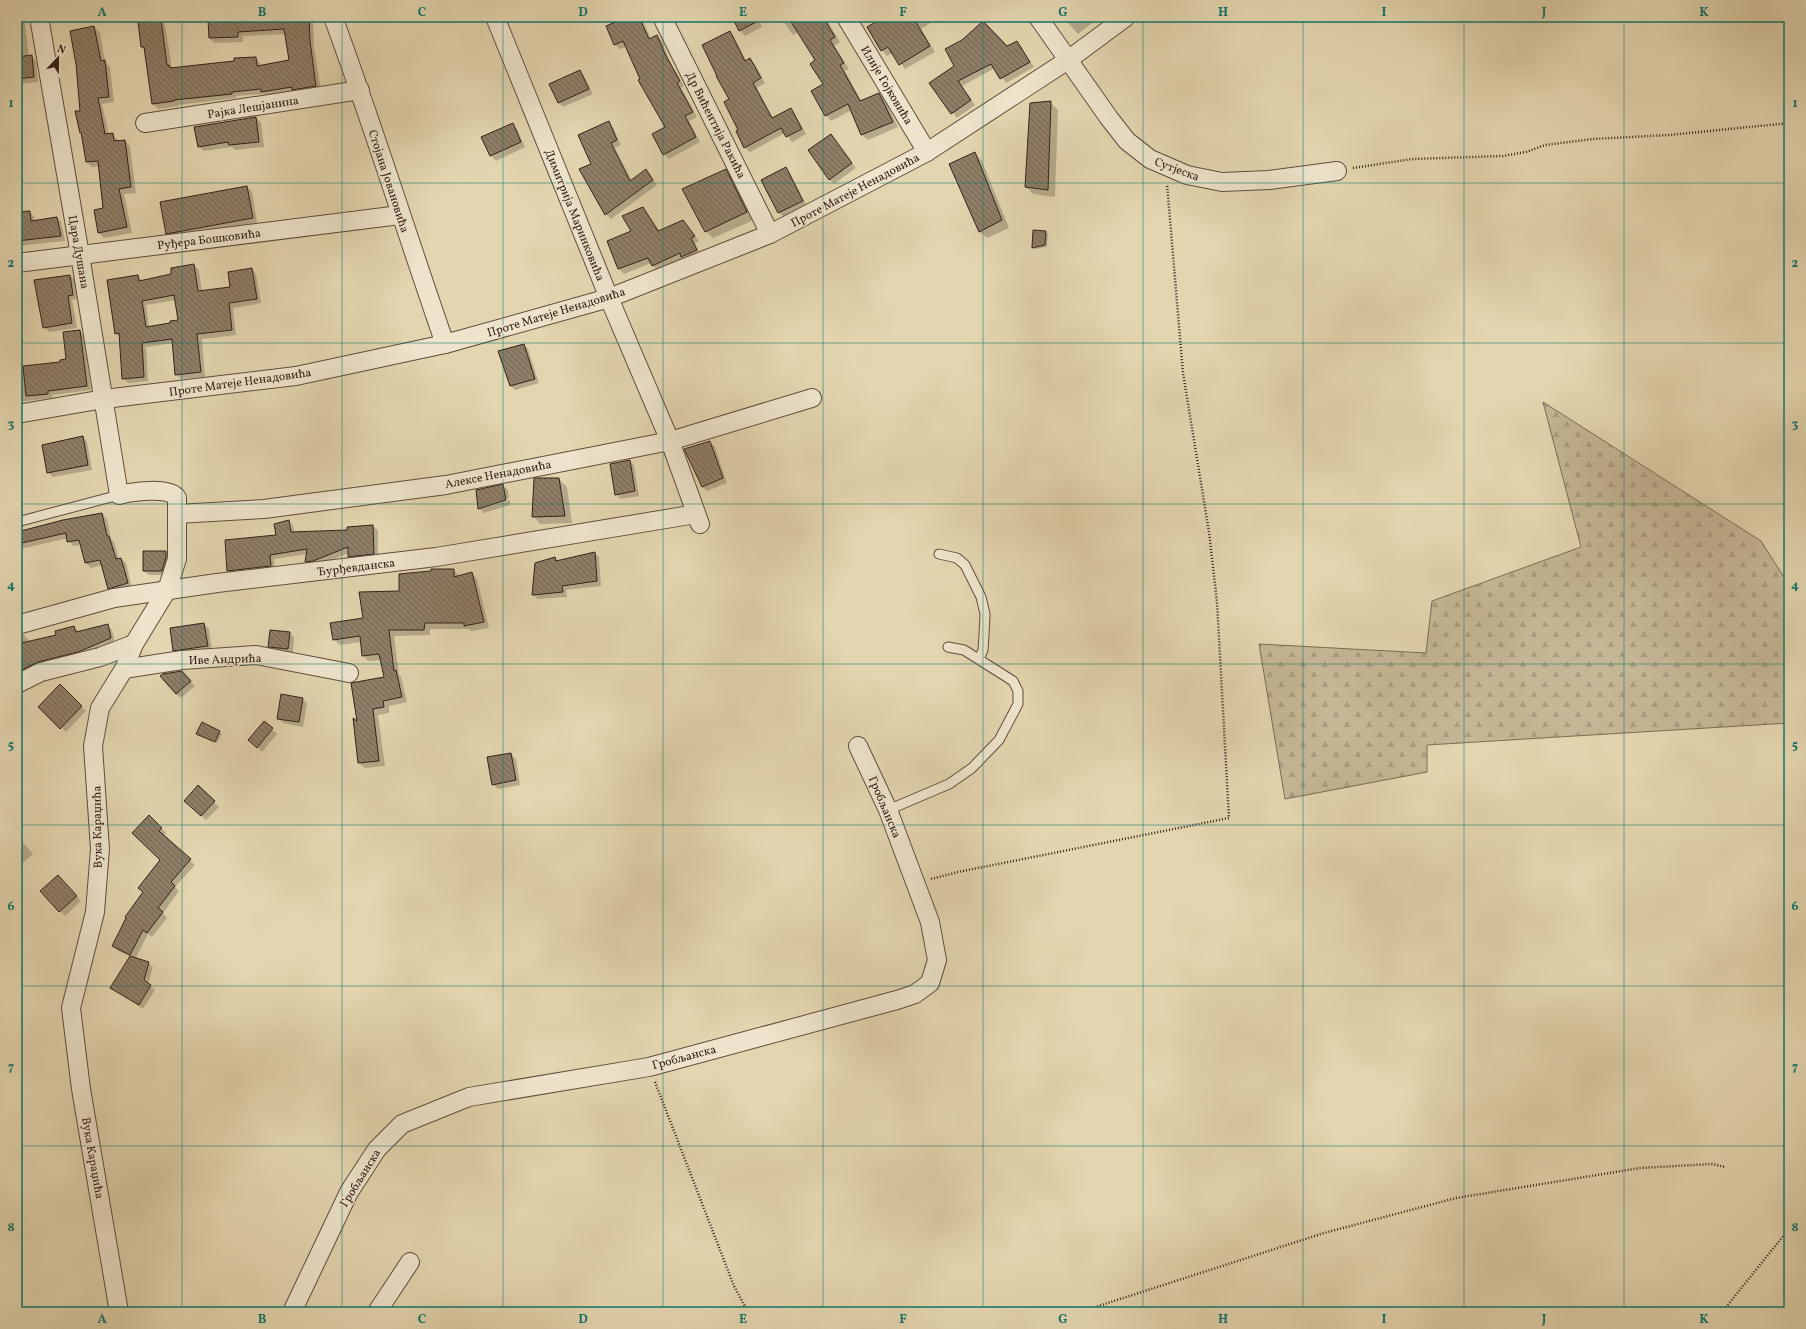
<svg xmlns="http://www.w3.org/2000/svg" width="1806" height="1329" font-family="Vollkorn,serif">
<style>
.forest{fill:url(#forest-firs);stroke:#7c6b56}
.shadow{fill:#0003;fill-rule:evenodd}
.building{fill:url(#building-back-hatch);stroke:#342018;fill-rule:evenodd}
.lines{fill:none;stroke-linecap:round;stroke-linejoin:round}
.service-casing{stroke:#604d3e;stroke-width:11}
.minor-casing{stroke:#604d3e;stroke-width:20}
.path{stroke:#342018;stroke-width:2.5;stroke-dasharray:1 2;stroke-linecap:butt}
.service{stroke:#ede4cb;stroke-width:9}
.minor{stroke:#ede4cb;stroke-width:18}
.grid{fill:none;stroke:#0f766e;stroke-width:1;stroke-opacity:0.55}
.labels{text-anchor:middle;stroke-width:3;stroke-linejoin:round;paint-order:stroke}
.street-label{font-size:12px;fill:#342018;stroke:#ede4cb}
.neatline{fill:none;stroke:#0f766e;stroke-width:1.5}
.grid-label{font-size:13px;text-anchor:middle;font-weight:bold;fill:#0f766e}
</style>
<defs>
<pattern id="forest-firs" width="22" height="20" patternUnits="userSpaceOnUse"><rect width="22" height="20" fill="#c5b695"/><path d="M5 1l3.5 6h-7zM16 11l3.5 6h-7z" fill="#aa9c80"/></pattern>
<pattern id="building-back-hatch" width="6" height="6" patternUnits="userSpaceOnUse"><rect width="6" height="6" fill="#8f7e67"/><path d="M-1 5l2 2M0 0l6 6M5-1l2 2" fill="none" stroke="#766754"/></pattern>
</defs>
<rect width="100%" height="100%" fill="#e3d5af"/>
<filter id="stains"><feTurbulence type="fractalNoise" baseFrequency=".005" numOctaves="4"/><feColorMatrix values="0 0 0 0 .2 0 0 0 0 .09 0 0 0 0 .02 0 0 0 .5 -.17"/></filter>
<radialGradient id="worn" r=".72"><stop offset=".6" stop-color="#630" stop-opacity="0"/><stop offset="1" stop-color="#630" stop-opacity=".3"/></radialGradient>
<path class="forest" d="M1543 402 1761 541 1789 585V723L1427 745V772L1285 799 1259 644 1426 653 1432 601 1581 547Z"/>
<g class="shadow">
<path d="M17 17H24L29 57 31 56 36 61 38 82 20 84 23 102 17 104Z"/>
<path d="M212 17H313L314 46 321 91 267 96 265 94 236 96V98L178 105 179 106 158 109 153 104 146 51 142 47 161 20 165 25 172 68 235 62 256 58 260 63 261 66 290 61 286 34 243 36V42L214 43 210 38Z"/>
<path d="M608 17H641L651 39 657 36 662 41 669 60 684 86 681 88 697 117 689 121 700 142 669 159 664 154 667 127 641 79 626 47 620 49 615 45 607 27 611 25Z"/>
<path d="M733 17H757L762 27 745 36 740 30Z"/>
<path d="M780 17H823L828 22 840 42 834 46 849 69 845 71 862 102 879 94 885 100 898 127 868 140 862 135 852 110 831 121 826 115 824 85 816 61 798 32 793 35Z"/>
<path d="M883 17H940L921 29 935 52 905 69 893 52 887 56 882 50Z"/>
<path d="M978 17H992L984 23 1007 48 1017 42 1034 67 1006 83 995 68 962 86 975 105 957 118 931 83 955 66 962 41 983 22Z"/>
<path d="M1063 17H1100L1078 34Z"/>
<path d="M94 27 100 33 105 62 110 67 114 102 102 104 109 135 113 134 119 142 125 141 130 146 136 193 124 194 132 233 104 238 99 233 104 209 99 166 92 167 87 162 83 134 80 132 81 111Z"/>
<path d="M730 32 734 37 746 61 750 59 755 64 765 83 757 88 773 118 791 109 795 114 806 134 792 142 785 133 750 152 745 147 730 100Z"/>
<path d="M580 71 584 76 593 94 563 107 558 102Z"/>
<path d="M1050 102 1058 110 1055 197 1033 194 1026 187Z"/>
<path d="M256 118 261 122 264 147 235 150 232 147 204 151 199 147Z"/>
<path d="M608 123 613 127 621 145 615 148 632 181 650 175 657 185 611 219 606 214 580 170 592 164Z"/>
<path d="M512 125 517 129 525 147 496 161 491 156 483 138Z"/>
<path d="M831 135 856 168 834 184 829 179Z"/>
<path d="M975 153 982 161 1009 228 987 238 979 231Z"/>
<path d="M785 169 790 173 807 206 784 217 779 213Z"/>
<path d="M726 170 733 178 754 220 713 238 706 231Z"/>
<path d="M247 187 252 192 257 223 172 238 167 233Z"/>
<path d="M643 208 660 231 683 221 699 241 695 243 701 255 687 261 684 258 657 270 651 263 624 274 619 269 608 242 633 232Z"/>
<path d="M30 212 34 217 35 222 57 218 61 222 65 241 17 246V213Z"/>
<path d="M1046 232 1048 234 1047 247 1035 249 1033 247Z"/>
<path d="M194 265 199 270 202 292 231 288 252 269 256 274 261 303 233 308 236 335 202 339 205 377 181 379 176 374 173 343 146 347 148 381 128 383 123 378 120 337 116 333 138 276 142 281 173 275ZM176 300 179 321 172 324 149 327 146 305Z"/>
<path d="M70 276 75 280 77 299 72 300 77 328 49 332 44 327Z"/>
<path d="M80 331 84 336 91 390 52 395V398L17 402V367L61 363 67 360Z"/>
<path d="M524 345 528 349 539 383 515 390 510 385Z"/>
<path d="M83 437 87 442 92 470 53 477 48 472Z"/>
<path d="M710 442 715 447 727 483 707 491 702 486Z"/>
<path d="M17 454 19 456 23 480 17 481Z"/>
<path d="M629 461 634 465 639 496 621 499 616 494Z"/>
<path d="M559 479 567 487 572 523 540 524 533 516Z"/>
<path d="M503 486 508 490 509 498 482 506V508L510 500V505L484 513 479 508Z"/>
<path d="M102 514 107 519 111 539 114 542 119 559H121L126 563 132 588 113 593 109 588 102 565 91 568 86 563 81 545 73 546 68 538 17 550V533Z"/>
<path d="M289 521 293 526 295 533 348 531 373 526 378 530V558L354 561 349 556V553L318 565 311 566 306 562 307 554 274 559 275 571 233 576 228 571 277 536Z"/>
<path d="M144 552H166L171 557 167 575H149L144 571Z"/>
<path d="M595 553 599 557 601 586 566 590 567 597 538 599 533 595 555 558 558 561Z"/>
<path d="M454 570 459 576 472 573 477 579 489 628 471 631 469 629H430V635L394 636 399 675 401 677 407 702 389 706V713L378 715 385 766 365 768 359 763 358 724 385 677 381 660 368 661 363 655 361 642 340 645 334 639 400 592Z"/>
<path d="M204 624 209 629 212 650 179 655 174 650Z"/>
<path d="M107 625 112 630 115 643 17 680V636L24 635 30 642 57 635 74 627 79 632Z"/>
<path d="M289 633 294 637 293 653 274 651 269 646Z"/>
<path d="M187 677 195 686 181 698 176 694Z"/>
<path d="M60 686 86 711 66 732 39 707Z"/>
<path d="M303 699 307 704 303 727 283 723 278 718Z"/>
<path d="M264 722 277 734 262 752 254 744Z"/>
<path d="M219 732 222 734 217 743 200 735Z"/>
<path d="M511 754 516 759 520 785 498 789 493 784Z"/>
<path d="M198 787 219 807 206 820 185 801Z"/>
<path d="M150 817 166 833 163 836 195 865 175 887 179 891 163 913 167 918 152 937 148 934 135 959 148 963 153 967 148 984 155 990 143 1009 112 988 131 957 118 951 113 946 144 893 161 860Z"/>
<path d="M17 835 33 854 17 868Z"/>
<path d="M17 873 20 877 17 880Z"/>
<path d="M63 881 81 901 65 916 41 891Z"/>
</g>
<g class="building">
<path d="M211 17H309L310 41 316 86 292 90V87L261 92V89L232 92V94L174 100V101L152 104 144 47H141L138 22 161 19 167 65H169L170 68 234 61V58L256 57 257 66 289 60 284 29 238 32V37L209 38 208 20H211Z"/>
<path d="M627 17H639L649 39 657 35 665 54 680 81 677 83 693 112 685 116 696 137 663 155 652 134 665 127 638 80 640 79 623 41 614 45 606 26Z"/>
<path d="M732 17H766L739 31Z"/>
<path d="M788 17H823L835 37 830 40 844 63 840 65 860 101 879 93 893 122 861 135 848 104 825 116 811 91 823 84 810 64 815 60Z"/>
<path d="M884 17H913L930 46 899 65 888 47 881 51 867 27Z"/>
<path d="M983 21 1007 46 1017 41 1030 62 1000 79 991 64 958 81 971 100 951 114 929 83 954 66 945 49 962 40Z"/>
<path d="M94 26 101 61 105 60 109 97 98 98 105 134 113 133 114 141 125 140 131 187 119 189 127 227 98 233 94 210 103 208 98 161 86 162 81 132 80 133 75 111H80L76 64 70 31Z"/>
<path d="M730 31 745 61 750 58 761 78 753 83 772 118 791 108 802 129 786 137 781 128 744 148 736 131 738 130 724 102 729 99 716 76H717L702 45Z"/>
<path d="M32 55 34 77 17 79V57Z"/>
<path d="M580 70 589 89 558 103 549 84Z"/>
<path d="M1051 101 1048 190 1025 187 1030 103Z"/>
<path d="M256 117 259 142 229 145 228 142 198 147 194 127Z"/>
<path d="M609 121 617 140 611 143 630 181 646 169 653 180 605 215 579 169 591 164 578 135Z"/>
<path d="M513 123 521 142 490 156 481 137Z"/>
<path d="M831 134 852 163 829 180 808 150Z"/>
<path d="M975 152 1002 220 979 232 949 164Z"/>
<path d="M786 167 803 201 778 213 761 180Z"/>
<path d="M726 169 747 212 705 232 682 189Z"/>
<path d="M247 186 253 218 166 234 160 202Z"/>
<path d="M643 207 658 231 683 220 695 236 691 238 697 250 681 257 680 253 652 266 648 258 618 269 607 241 631 231 622 216Z"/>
<path d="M30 211 31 221 57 217 61 236 17 241V212Z"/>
<path d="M1033 230 1046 231 1045 245 1032 248Z"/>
<path d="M194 264 198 291 230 287 228 272 252 268 257 299 229 303 232 330 197 334 201 372 175 375 172 339 142 343 144 377 122 379 119 333 115 334 107 280 138 275 139 281 171 274V268ZM174 295 178 320 170 321V323L146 327 142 301Z"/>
<path d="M70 275 73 295 68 296 72 323 43 328 34 280Z"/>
<path d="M80 330 87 386 48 391V394L26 396 23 366 60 362V360L66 359 63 332Z"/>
<path d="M524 344 535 379 510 386 498 351Z"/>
<path d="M83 436 88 465 47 473 42 445Z"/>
<path d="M710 441 723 478 702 487 684 449Z"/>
<path d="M630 460 635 491 615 495 610 464Z"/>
<path d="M534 478H559L565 516 532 517Z"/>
<path d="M503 484 506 500 478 509 476 490Z"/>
<path d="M102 513 107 536H109L116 559 121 558 128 583 108 589 100 560 85 563 79 540 67 542 66 533 17 544V532L63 520Z"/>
<path d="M289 520 291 532 347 530V527L373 525 374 554 348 557V547L313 561 305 562 307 549 270 555 271 566 227 571 225 540 276 535 274 524Z"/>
<path d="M143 551H166V557L162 571H143Z"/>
<path d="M595 552 597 581 562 586 563 592 532 595 535 563 555 557 556 561Z"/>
<path d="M431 569H454V577L472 572 484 622 464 626V623H425L424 630H389L394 671 396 670 402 697 383 701 384 707 373 709 379 761 358 763 353 718 357 721 351 683 384 677 379 654 362 656 360 636 333 640 330 623 363 618 359 592 399 591V574L431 571Z"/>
<path d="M204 623 208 646 173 651 170 628Z"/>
<path d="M108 624 111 638 78 652 38 662 17 672V644L56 635 55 631 74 626 76 632Z"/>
<path d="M270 630 290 632 288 649 268 647Z"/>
<path d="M182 671 191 681 176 694 160 676 163 674Z"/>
<path d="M60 684 82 706 60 729 38 707Z"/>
<path d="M281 694 303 698 299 722 277 719Z"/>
<path d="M264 721 273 728 257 748 248 740Z"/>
<path d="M202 722 220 731 215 742 196 734Z"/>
<path d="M511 753 516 780 492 785 487 757Z"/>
<path d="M198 785 215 801 201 816 184 801Z"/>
<path d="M149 815 162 828 159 831 191 859 171 882 175 886 158 908 163 912 147 933 143 930 130 955 112 946 126 918 125 917 143 892 138 888 160 860 132 833Z"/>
<path d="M58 875 77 896 59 912 40 891Z"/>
<path d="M130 956 149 962 144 980 151 985 139 1005 110 988Z"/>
</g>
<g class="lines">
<defs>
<g id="service">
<path d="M17 522 119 495"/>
<path d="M939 554 957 558 965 565 981 597 985 614 984 635 983 650 979 659"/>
<path d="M888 810 949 784 972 768 999 740 1018 704V691L1013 681 964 650 948 647"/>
</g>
<g id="minor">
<path d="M39 17 80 255 119 495C130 492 170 486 177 498V559L167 590 134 644 124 669 100 708 93 746 100 849 95 912 71 1008 81 1089 119 1312"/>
<path d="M333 17C373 125 407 235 445 344"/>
<path d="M495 17 609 298 670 441 700 524"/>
<path d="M662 17 770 234"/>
<path d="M846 17 927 152"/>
<path d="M1038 17 1109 118 1127 141 1150 159 1187 175 1222 182 1269 180 1337 171"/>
<path d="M145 123 360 90"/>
<path d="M17 263 400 215"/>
<path d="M17 414 104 399 296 376 445 344 609 298 770 234 927 152 1068 60 1126 17"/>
<path d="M177 514 264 509 446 485 670 441 812 398"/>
<path d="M17 625 114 598 217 583 436 557 696 514"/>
<path d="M124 669 182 660 256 655 349 673"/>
<path d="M17 684 41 672 100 657 134 644"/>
<path d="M292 1312 349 1192 377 1149 402 1124 469 1097 649 1067 897 1000 915 994 930 983 937 960 930 922 888 810 858 746"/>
<path d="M377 1312 410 1262"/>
</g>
</defs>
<use href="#service" class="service-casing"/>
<use href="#minor" class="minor-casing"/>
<g class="path">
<path d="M1353 168 1412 159 1503 156 1526 152 1545 145 1593 139 1669 135 1789 123"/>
<path d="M931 879 958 872 1229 818 1217 602 1209 532 1183 373 1167 184"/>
<path d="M655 1082 734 1286 748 1312"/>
<path d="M1080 1312 1324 1233 1456 1198 1640 1168 1712 1164 1725 1167"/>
<path d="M1722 1312 1789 1229"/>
</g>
<use href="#service" class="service"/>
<use href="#minor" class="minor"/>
</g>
<path class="grid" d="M182 17V1312M342 17V1312M503 17V1312M663 17V1312M823 17V1312M983 17V1312M1143 17V1312M1303 17V1312M1464 17V1312M1624 17V1312M17 183H1789M17 343H1789M17 504H1789M17 664H1789M17 825H1789M17 986H1789M17 1146H1789"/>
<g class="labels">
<g class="street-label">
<text transform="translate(887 85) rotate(59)" y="4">Илије Гојковића</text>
<text transform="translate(253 107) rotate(-9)" y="4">Рајка Лешјанина</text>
<text transform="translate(716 125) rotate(63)" y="4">Др Вићентија Ракића</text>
<text transform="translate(1177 169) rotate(20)" y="4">Сутјеска</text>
<text transform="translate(389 181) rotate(72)" y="4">Стојана Јовановића</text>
<text transform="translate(855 190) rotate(-28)" y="4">Проте Матеје Ненадовића</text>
<text transform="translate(575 215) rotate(68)" y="4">Димитрија Маринковића</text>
<text transform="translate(209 239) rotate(-7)" y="4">Руђера Бошковића</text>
<text transform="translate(79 252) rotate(80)" y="4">Цара Душана</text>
<text transform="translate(556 312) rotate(-17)" y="4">Проте Матеје Ненадовића</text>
<text transform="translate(240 382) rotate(-8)" y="4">Проте Матеје Ненадовића</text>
<text transform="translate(498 474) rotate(-11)" y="4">Алексе Ненадовића</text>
<text transform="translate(356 567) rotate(-7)" y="4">Ђурђевданска</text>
<text transform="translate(225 659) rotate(-2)" y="4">Иве Андрића</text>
<text transform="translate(885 807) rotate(67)" y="4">Гробљанска</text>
<text transform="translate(97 827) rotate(-91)" y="4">Вука Караџића</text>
<text transform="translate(684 1057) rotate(-15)" y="4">Гробљанска</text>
<text transform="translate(93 1158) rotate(80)" y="4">Вука Караџића</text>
<text transform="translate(360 1178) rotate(-58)" y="4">Гробљанска</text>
</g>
</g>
<rect width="1806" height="1329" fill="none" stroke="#e3d5af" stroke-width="44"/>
<g transform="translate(58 58) rotate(22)" stroke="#ede4cb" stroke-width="3" paint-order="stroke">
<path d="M0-3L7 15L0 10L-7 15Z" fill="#342018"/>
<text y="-6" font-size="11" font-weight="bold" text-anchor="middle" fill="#342018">N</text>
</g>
<rect x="22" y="22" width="1762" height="1285" class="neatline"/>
<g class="grid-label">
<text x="102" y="16">A</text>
<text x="262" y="16">B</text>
<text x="422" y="16">C</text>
<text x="583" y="16">D</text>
<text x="743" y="16">E</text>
<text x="903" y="16">F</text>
<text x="1063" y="16">G</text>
<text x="1223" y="16">H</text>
<text x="1384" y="16">I</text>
<text x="1544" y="16">J</text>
<text x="1704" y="16">K</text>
<text x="11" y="107">1</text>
<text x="1795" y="107">1</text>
<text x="11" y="267">2</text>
<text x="1795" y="267">2</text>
<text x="11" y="428">3</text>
<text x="1795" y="428">3</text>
<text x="11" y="589">4</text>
<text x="1795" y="589">4</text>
<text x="11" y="749">5</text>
<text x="1795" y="749">5</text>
<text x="11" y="910">6</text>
<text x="1795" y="910">6</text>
<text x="11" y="1071">7</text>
<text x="1795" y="1071">7</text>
<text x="11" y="1231">8</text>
<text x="1795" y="1231">8</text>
<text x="102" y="1323">A</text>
<text x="262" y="1323">B</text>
<text x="422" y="1323">C</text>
<text x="583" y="1323">D</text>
<text x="743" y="1323">E</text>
<text x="903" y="1323">F</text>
<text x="1063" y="1323">G</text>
<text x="1223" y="1323">H</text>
<text x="1384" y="1323">I</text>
<text x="1544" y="1323">J</text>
<text x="1704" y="1323">K</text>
</g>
<rect width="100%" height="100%" filter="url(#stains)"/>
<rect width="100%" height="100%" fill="url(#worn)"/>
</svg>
